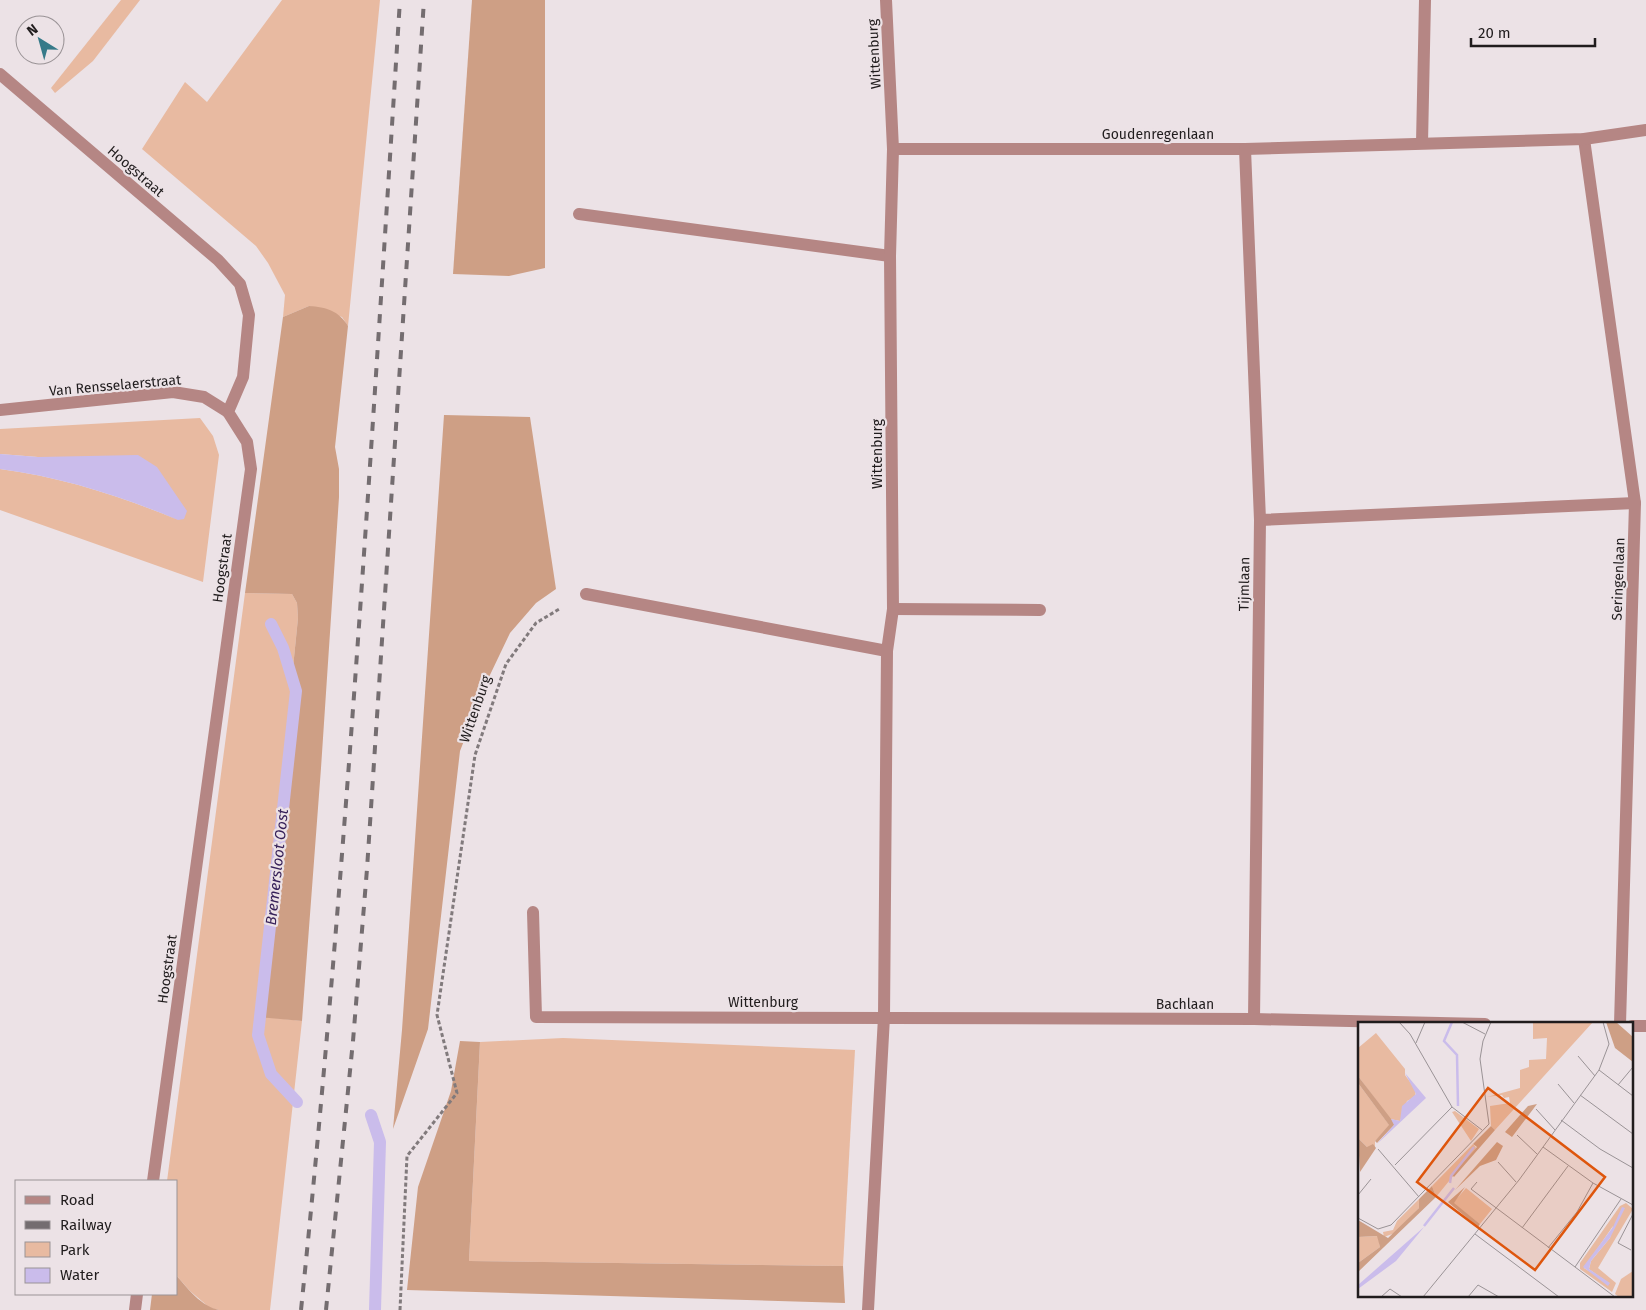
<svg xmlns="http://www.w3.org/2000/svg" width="1646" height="1310" font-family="'Fira Sans',sans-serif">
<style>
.green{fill:#e8baa1}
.forest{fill:#ce9f85}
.water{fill:#cabceb}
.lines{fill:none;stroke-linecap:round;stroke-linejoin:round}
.stream{stroke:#cabceb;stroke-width:12}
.path{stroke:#817a7c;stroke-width:3;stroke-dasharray:4 2.5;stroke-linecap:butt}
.service{stroke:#b58684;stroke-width:12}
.pedestrian{stroke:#b58684;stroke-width:12}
.minor{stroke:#b58684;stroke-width:12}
.rail{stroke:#746d70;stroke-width:4;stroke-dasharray:9 9;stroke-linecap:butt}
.labels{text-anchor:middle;stroke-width:4.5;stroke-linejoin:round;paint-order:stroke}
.street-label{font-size:14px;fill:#201c1d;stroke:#ece2e6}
.water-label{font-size:15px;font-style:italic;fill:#372159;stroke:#ece2e6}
.inset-river{fill:none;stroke:#cabceb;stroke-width:2.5}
.inset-road{fill:none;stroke:#9a9396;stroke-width:1}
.view{fill:#de560d;fill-opacity:0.15;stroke:#de560d;stroke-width:2.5}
.inset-edge{fill:none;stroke:#201c1d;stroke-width:2.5}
</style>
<rect width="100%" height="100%" fill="#ece2e6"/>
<g class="green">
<path d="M121 0H140L93 61 55 93 51 88Z"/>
<path d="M282 0H380L348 326 342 317 309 306 283 317 285 295 268 263 256 246 142 149 185 82 207 102Z"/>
<path d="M200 418 213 436 219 455 203 582 0 510V469C61 477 121 496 178 520L38 457 0 454V429Z"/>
<path d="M245 593 292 594 297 603 298 618 258 1016 302 1021 270 1310H219L210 1308 190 1291 176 1275V1181H167Z"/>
<path d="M563 1038 855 1050 843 1266 469 1261 480 1042Z"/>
</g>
<g class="forest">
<path d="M472 0H545V268L509 276 453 274Z"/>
<path d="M309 306C326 307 339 311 348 326L335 447 339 469V497L321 768 302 1021 258 1017 298 618 297 603 292 594 245 593 283 317Z"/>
<path d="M444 415 530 417 556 589 536 603 510 633 489 677 460 751 428 1029 393 1129 402 1030Z"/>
<path d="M460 1041 480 1042 469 1261 843 1266 845 1303 407 1290 418 1187 451 1091Z"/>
<path d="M176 1275C188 1289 201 1306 219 1310H150L152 1294H176Z"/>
</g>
<path class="water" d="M0 454 38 457 138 455 157 467 187 511 184 519 178 520C121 496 61 477 0 469Z"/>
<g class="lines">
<g class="stream">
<path d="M271 624 283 648 296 691 258 1035 271 1074 297 1102"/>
<path d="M371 1115 380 1142 375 1310"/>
</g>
<path class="path" d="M400 1310 407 1156 457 1093 437 1015 475 755 506 664 536 623 561 608"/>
<g class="service">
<path d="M1260 520 1635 503"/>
<path d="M893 609 1040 610"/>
</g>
<path class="pedestrian" d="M1422 143 1425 0"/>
<g class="minor">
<path d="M0 74 218 260 240 284 249 315 243 377 228 412 247 442 251 469 153 1181"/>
<path d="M1584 139 1635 503 1620 1024"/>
<path d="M893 149H1245L1584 139 1646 130"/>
<path d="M1245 149 1260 520 1254 1019"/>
<path d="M579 214 890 256"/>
<path d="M0 410 173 392 204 397 228 412"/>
<path d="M586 594 887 651"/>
<path d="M533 912 536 1017 1254 1019 1485 1024"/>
<path d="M1632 1026H1646"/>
<path d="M135 1310 137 1294"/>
<path d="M868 1310 884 1017 887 651 893 609 890 256 893 149 886 0"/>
</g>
<g class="rail">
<path d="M301 1310C346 874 372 437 400 0"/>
<path d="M326 1310 353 1041 367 869 424 0"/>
</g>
</g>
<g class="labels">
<g class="street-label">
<text transform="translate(874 54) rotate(-93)" y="5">Wittenburg</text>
<text x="1158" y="139">Goudenregenlaan</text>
<text transform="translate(136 171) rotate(41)" y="5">Hoogstraat</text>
<text transform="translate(115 385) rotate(-5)" y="5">Van Rensselaerstraat</text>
<text transform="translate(877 454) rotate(-90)" y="5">Wittenburg</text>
<text transform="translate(222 568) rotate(-82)" y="5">Hoogstraat</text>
<text transform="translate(1618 579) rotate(-88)" y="5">Seringenlaan</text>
<text transform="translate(1244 584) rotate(-89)" y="5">Tijmlaan</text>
<text transform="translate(475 709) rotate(-71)" y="5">Wittenburg</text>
<text transform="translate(167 969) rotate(-82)" y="5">Hoogstraat</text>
<text x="763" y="1007">Wittenburg</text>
<text x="1185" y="1009">Bachlaan</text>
</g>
<g class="water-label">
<text transform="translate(277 867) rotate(-84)" y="5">Bremersloot Oost</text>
</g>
</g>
<g transform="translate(1358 1022)">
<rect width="275" height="275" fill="#ece2e6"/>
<path d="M175 0H235L137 108 133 104 132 84 152 81 151 75 146 76 144 73 129 75 162 66V48L171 45V38L188 37 189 16 175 17ZM18 11 47 47V53L58 68 57 75 49 79 42 99 32 97 0 54V26ZM0 61 32 104 17 119V125H9L0 116ZM97 89 121 107 113 119 94 90ZM115 122 118 126 78 175 74 164ZM108 166 134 187 122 202 95 181ZM61 177V186L37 211 26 215 25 210 35 208 39 199ZM268 181 275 187 240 246 258 261 254 270 222 247V241L262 184ZM255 204 252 216 233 239 231 247 252 262 226 246ZM20 214 22 225 0 241V215ZM275 249V275H261L257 272 263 257Z" fill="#e8baa1" fill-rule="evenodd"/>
<path d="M248 0H258L275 15V40L257 26ZM0 54 37 102 19 121 17 119 31 103 0 61ZM179 82 154 115 147 110 170 84ZM133 104 137 108 96 155 94 153 119 125 115 122ZM0 116 9 125 15 122 18 126 2 150ZM139 120 145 124 138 138 122 144 97 168ZM74 164 78 175 0 250V241L22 225 19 214 0 215V198L30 216 61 186V177ZM107 165 96 181 122 202 120 205 90 180Z" fill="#ce9f85"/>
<path d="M47 51 68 76 19 122 36 103 33 97 42 99 44 84 58 72ZM264 185 267 186 252 216 233 239 231 247 252 261 250 264 225 245 255 205ZM66 205 38 239 0 267V263Z" fill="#cabceb"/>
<path class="inset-river" d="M94 0 86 19 99 33 100 84M92 161 93 154 116 125M66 204 96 166"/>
<path class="inset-road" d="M41 0 52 12 94 85 124 108M104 0 127 12M58 21 67 0M220 34 237 54M241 48 275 74M200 62 216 81M260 63 275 45M222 73 275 112M178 87 197 108M203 98 242 127 275 146M159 113 179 132M185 125 235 161 275 183M20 127 61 175M140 140 158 160M37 143 94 85M119 160 113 167 257 275M0 173 13 157M0 196 20 207 33 203 131 102 122 37 125 19 133 0M164 206 210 144M117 212 201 275M190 226 219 190 235 161M273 228 260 221 275 192M217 245 263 177M23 275 32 267 44 275M65 275 161 158 241 48 251 22 245 0M110 275 120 263 141 275"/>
<path class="view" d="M130 66 247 155 177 248 59 160Z"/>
<rect width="275" height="275" class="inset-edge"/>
</g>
<rect x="15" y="1180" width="162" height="115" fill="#ece2e6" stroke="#9a9396"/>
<rect x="25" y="1196" width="25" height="8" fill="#b58684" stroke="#9a9396"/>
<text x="60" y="1205" font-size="15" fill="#201c1d">Road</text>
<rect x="25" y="1221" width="25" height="8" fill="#746d70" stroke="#9a9396"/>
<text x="60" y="1230" font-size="15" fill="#201c1d">Railway</text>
<rect x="25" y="1242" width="25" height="15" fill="#e8baa1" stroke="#9a9396"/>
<text x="60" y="1255" font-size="15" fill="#201c1d">Park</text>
<rect x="25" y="1268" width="25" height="15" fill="#cabceb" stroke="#9a9396"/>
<text x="60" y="1280" font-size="15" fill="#201c1d">Water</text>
<g transform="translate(40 40) rotate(323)"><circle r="24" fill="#ece2e6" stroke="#9a9396"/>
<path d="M0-4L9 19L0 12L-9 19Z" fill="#367a89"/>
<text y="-8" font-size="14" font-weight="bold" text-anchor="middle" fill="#201c1d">N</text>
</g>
<path d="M1471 38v8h124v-8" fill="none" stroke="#201c1d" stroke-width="2.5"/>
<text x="1478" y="38" font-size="15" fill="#201c1d" stroke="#ece2e6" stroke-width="4" paint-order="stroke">20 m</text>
</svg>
